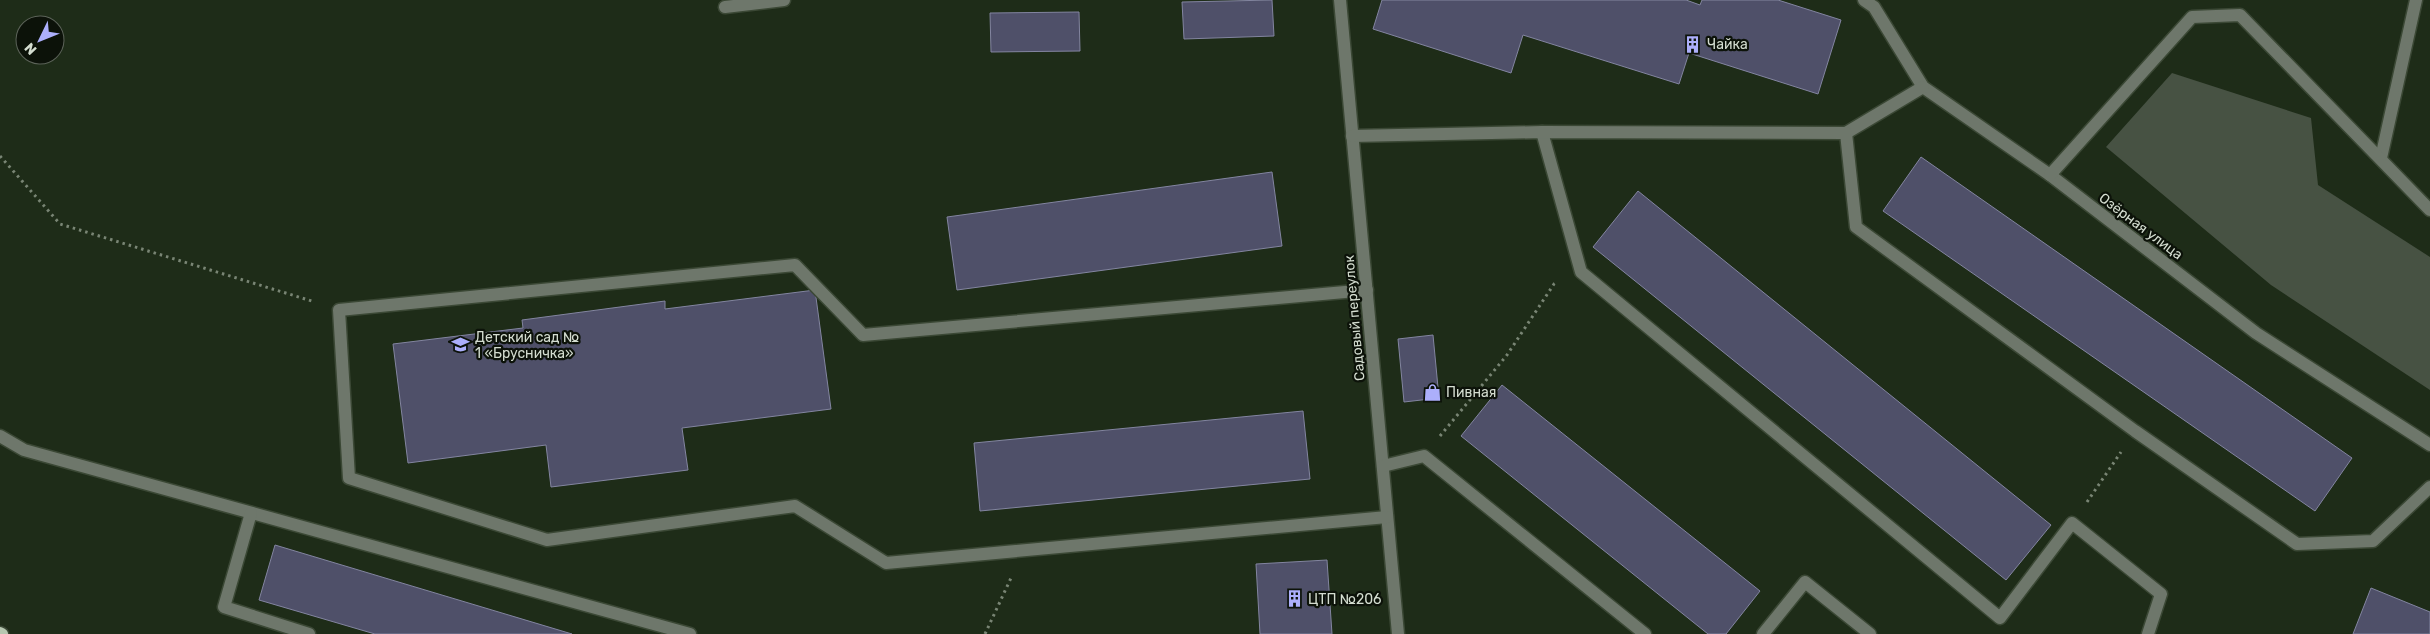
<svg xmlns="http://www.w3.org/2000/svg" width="2430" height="634" font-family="Rubik,sans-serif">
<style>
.green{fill:#475243}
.building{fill:#4f5069;stroke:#8385a0}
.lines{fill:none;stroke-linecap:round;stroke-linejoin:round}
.minor-casing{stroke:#3b4835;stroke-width:15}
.major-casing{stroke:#3b4835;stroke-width:15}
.path{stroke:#798574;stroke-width:3;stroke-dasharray:2.5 4;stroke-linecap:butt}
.minor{stroke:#6e776b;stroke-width:12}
.major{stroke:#b6c7b0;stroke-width:12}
.labels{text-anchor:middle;stroke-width:4.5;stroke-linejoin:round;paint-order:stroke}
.poi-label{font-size:14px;fill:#d4ddd0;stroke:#0c1209;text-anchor:start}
.street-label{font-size:14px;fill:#d4ddd0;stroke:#0c1209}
</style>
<rect width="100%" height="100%" fill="#1e2c18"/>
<path class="green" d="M2172 73 2311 118 2318 185 2430 257V390L2271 285 2106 147Z"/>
<g class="building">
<path d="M1272 0 1274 36 1184 39 1182 2Z"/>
<path d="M1382 0H1686L1700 5 1702 0H1778L1841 20 1818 94 1689 53 1679 84 1523 35 1511 73 1373 29Z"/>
<path d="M1079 12 1080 51 991 52 990 13Z"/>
<path d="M1921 157 2352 458 2315 511 1883 211Z"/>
<path d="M1272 172 1282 246 957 290 947 217Z"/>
<path d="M1638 191 2051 525 2006 580 1593 247Z"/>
<path d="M815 290 831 409 682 428 688 470 551 487 546 445 408 463 393 344 523 328 522 320 665 301V309Z"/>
<path d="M1433 335 1439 398 1404 402 1398 339Z"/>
<path d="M1502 385 1760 591 1726 634H1708L1461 436Z"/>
<path d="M1303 411 1310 479 980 511 974 443Z"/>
<path d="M275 545 572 634H375L259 600Z"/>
<path d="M1327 560 1332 634H1260L1256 564Z"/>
<path d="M2371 588 2430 612V634H2353Z"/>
</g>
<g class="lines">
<defs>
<g id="minor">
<path d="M1340 0 1398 634"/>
<path d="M1864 0 1874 7 1923 87 2050 175 2256 333 2430 445"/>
<path d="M725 7 784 0"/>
<path d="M1542 132 1581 272 2000 618 2072 523 2161 594 2148 634"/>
<path d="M1846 133 1923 87"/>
<path d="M1352 136 1542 132 1846 133 1856 227 2135 431 2297 544 2373 541 2430 487"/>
<path d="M2381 158 2416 0"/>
<path d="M2050 175 2192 17 2240 15 2430 210"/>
<path d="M1367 290 863 335 795 265 339 310 349 478 547 540 795 506 886 563 1387 517"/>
<path d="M0 436 24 450 690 634"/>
<path d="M1383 466 1424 456 1645 634"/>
<path d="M251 513 224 607 309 634"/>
<path d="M1763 634 1805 582 1870 634"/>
</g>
<path id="major" d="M0 633 2 634"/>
</defs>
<use href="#minor" class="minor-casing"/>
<use href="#major" class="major-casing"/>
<g class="path">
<path d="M0 156 60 224 315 302"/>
<path d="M1440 436 1507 355 1554 284 1557 282"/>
<path d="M2087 502 2121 452"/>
<path d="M985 634 1011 578"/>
</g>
<use href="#minor" class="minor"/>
<use href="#major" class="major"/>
</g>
<defs>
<symbol id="building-bare" viewBox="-9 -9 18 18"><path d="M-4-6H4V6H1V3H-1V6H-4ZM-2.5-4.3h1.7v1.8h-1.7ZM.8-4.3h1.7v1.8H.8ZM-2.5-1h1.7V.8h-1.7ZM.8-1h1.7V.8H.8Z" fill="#acaffb" stroke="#0c1209" stroke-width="2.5" paint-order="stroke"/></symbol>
<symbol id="school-bare" viewBox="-9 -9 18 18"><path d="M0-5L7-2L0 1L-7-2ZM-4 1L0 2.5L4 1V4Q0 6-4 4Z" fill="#acaffb" stroke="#0c1209" stroke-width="2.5" paint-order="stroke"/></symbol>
<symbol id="shop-bare" viewBox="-9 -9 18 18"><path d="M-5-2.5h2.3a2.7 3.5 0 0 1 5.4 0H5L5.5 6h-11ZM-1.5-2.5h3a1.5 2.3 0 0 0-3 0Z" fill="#acaffb" stroke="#0c1209" stroke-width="2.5" paint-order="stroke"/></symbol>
</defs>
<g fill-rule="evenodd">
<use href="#building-bare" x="1680" y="32" width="25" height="25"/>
<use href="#school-bare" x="448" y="332" width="25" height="25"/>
<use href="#shop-bare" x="1420" y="380" width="25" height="25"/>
<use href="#building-bare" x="1282" y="586" width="25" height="25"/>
</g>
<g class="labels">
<g class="poi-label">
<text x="1707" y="49">Чайка</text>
<text x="475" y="342">Детский сад №<tspan x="475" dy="16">1 «Брусничка»</tspan></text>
<text x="1446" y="397">Пивная</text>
<text x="1308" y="604">ЦТП №206</text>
</g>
<g class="street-label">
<text transform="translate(2141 226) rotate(37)" y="5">Озёрная улица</text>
<text transform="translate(1354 318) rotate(-95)" y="5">Садовый переулок</text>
</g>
</g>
<g transform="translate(40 40) rotate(227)"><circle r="24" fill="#0c1209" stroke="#5c6359"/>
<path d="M0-4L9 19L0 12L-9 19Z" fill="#acaffb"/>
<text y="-8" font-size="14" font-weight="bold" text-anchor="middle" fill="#d4ddd0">N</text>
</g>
</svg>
